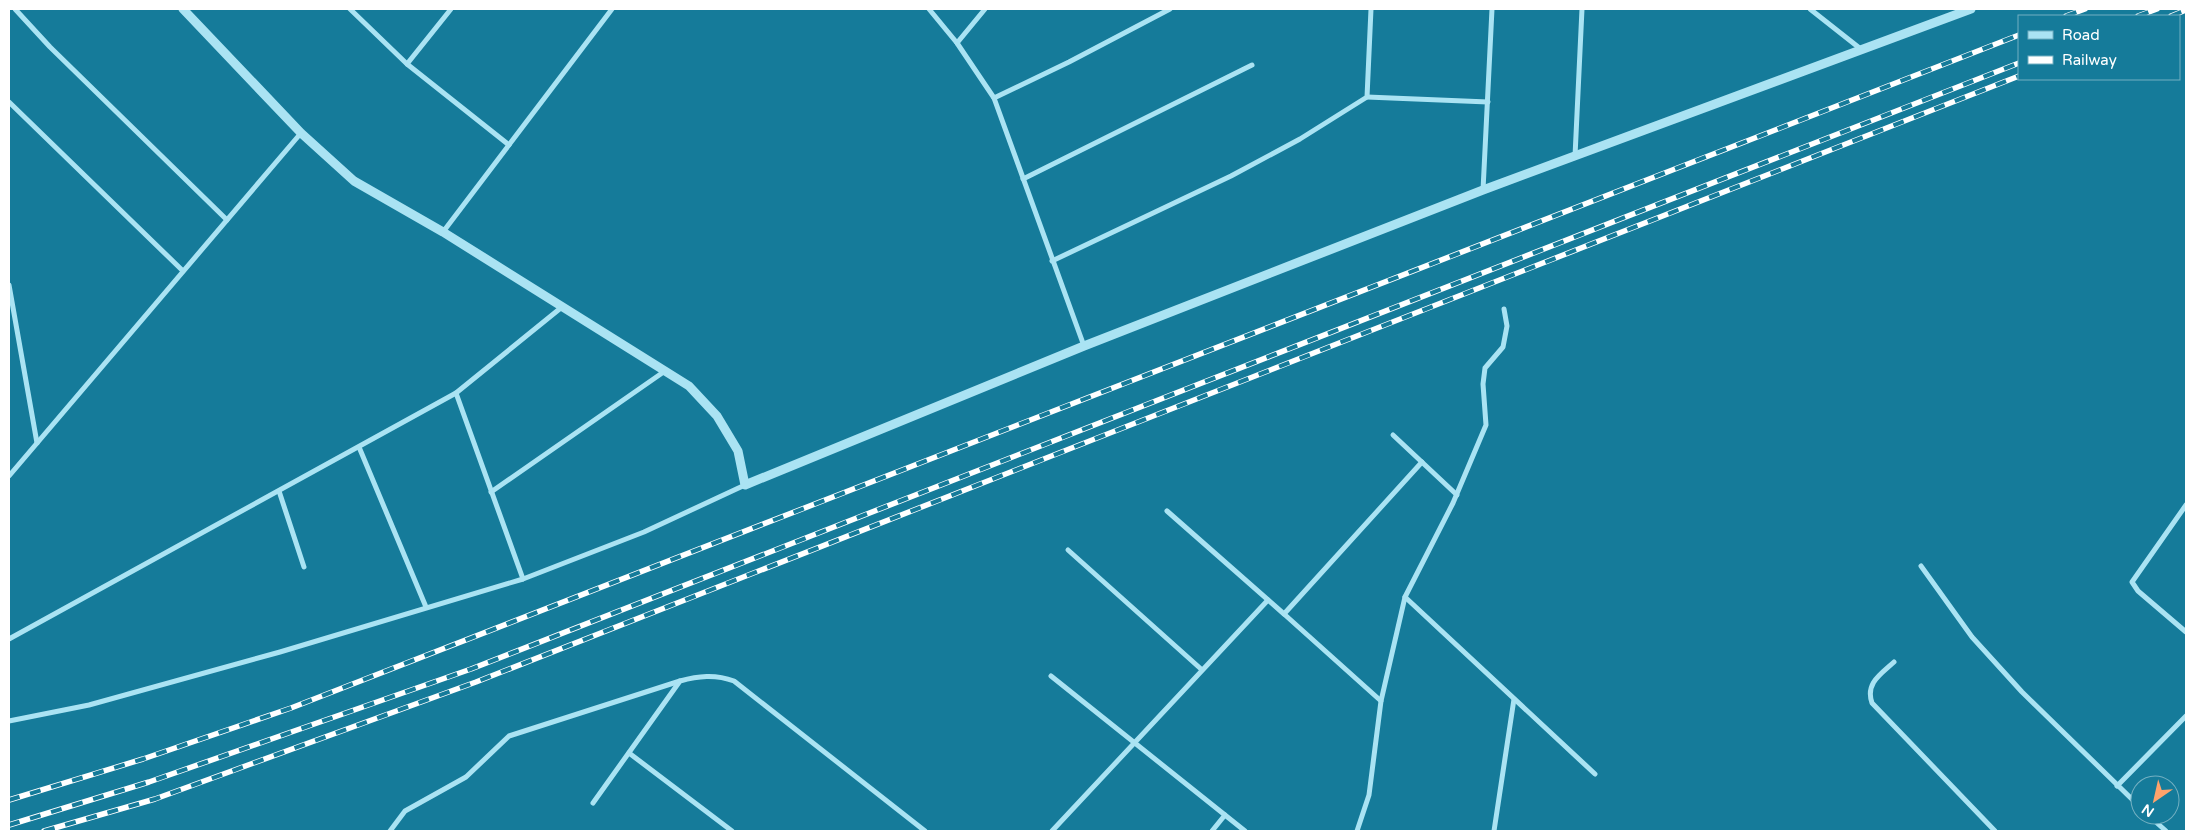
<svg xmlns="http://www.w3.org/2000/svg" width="2195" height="840" font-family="'Varela Round',sans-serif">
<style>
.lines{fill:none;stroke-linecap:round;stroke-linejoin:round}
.minor{stroke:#aae3f3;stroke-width:5}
.tertiary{stroke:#aae3f3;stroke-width:9}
.rail-casing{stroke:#fff;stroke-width:5.5}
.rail{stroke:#157b9a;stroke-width:4;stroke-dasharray:11;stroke-linecap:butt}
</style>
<rect width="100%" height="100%" fill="#157b9a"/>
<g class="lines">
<g class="minor">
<path d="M15 9 50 47 227 220"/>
<path d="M350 9 407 64 509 145"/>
<path d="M929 9 957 43 994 98 1084 346"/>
<path d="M1810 9 1862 50"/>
<path d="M957 43 985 9"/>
<path d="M407 64 451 9"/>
<path d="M1367 97 1488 102"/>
<path d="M994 98 1069 62 1170 9"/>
<path d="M9 102 183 271"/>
<path d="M1575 156 1582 9"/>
<path d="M1023 179 1252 65"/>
<path d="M1483 190 1492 9"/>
<path d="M443 232 612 9"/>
<path d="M1052 261 1231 176 1300 139 1367 97 1371 9"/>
<path d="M9 285 37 443"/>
<path d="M1393 435 1457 495"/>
<path d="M359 447 426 607"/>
<path d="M9 476 301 133"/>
<path d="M279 491 304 567"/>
<path d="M491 492 665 371"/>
<path d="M2186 505 2132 582 2138 591 2186 632"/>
<path d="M1167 511 1284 614 1422 462"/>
<path d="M1068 550 1201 669"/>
<path d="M1921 566 1972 637 2022 692 2140 807"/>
<path d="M523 579 456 393 562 307"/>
<path d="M1405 597 1595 774"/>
<path d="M1284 614 1381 701"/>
<path d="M9 639 456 393"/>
<path d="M1894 662C1881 674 1865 683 1872 703L1995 831"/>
<path d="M1051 676 1245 831"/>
<path d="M9 721 89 705 280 652 523 579 644 532 745 485"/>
<path d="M629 753 732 831"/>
<path d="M2117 786 2186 716"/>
<path d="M593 803 680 681C698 676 715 674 734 681L925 831"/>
<path d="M2148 815 2166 831"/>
<path d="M390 831 405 811 466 777 509 736 680 681"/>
<path d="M1052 831 1268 600"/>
<path d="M1212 831 1225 815"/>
<path d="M1357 831 1369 795 1381 701 1405 597 1453 503 1486 425 1483 384 1485 368 1503 347 1507 326 1504 309"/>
<path d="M1494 831 1514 699"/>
</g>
<path class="tertiary" d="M183 9 301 133 354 181 443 232 689 386 717 416 738 451 745 485 1084 346 1483 190 1971 9"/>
<defs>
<g id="rail">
<path d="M2066 16 2085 9"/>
<path d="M2138 16 2157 9"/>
<path d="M2171 16 2186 10"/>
<path d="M9 800 143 759 291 708 2019 35"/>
<path d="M9 825 149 782 471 669 2019 63"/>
<path d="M44 831 155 799 476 682 2019 76"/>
</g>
</defs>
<use href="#rail" class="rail-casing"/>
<use href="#rail" class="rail"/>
</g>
<rect width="2195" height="840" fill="none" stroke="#ffffff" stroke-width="20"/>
<rect x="2018" y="15" width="162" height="65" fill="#157b9a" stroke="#73b0c2"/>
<rect x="2028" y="31" width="25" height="8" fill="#aae3f3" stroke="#73b0c2"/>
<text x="2062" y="40" font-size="15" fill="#ffffff">Road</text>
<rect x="2028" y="56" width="25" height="8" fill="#ffffff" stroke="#73b0c2"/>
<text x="2062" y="65" font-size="15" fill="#ffffff">Railway</text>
<g transform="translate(2155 800) rotate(214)"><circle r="24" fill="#157b9a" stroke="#73b0c2"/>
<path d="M0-4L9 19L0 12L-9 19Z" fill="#ffa36b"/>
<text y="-8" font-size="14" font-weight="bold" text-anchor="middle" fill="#ffffff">N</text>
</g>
</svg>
